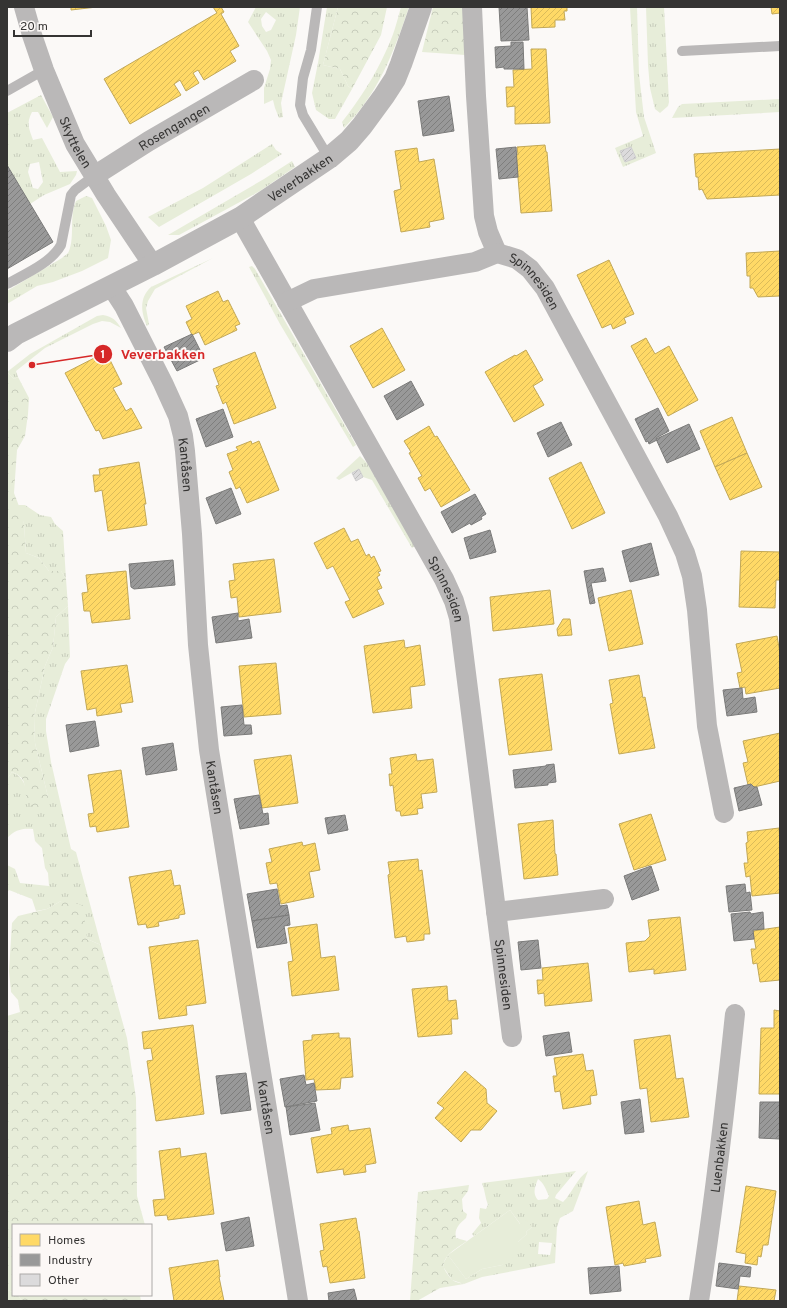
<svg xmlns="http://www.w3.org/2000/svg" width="787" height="1308" font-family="Overpass,sans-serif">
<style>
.grass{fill:url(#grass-tufts);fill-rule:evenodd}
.forest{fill:url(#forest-crowns)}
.park{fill:#e7edd9}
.homes{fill:url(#homes-hatch);stroke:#c2a857}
.industry{fill:url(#industry-hatch);stroke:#7b7b7a}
.building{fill:url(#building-hatch);stroke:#cecece}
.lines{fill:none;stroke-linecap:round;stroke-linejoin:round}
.service{stroke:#bab8b8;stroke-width:10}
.minor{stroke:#bab8b8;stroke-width:20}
.tertiary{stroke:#bab8b8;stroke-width:22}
.labels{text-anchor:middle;stroke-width:4;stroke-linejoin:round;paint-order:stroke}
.street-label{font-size:13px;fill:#353433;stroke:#fcf8f6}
.leader{fill:none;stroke:#d62828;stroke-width:1.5}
.callout-dot{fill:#d62828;stroke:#fcf8f6;stroke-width:1.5}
.mark-label{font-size:12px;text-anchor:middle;font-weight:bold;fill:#fff}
.callout-label{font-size:14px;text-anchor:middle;font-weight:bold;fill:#d62828;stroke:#fcf8f6;stroke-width:4;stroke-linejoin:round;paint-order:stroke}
</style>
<defs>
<pattern id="grass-tufts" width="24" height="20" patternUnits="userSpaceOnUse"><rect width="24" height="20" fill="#e7edd9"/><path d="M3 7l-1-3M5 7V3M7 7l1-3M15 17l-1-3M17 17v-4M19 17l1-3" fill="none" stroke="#c7ccbb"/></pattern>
<pattern id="forest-crowns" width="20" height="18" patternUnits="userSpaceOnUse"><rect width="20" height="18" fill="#e7edd9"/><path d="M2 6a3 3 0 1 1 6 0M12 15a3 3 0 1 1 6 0" fill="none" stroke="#c7ccbb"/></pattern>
<pattern id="homes-hatch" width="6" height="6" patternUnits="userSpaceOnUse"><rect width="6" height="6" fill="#ffd966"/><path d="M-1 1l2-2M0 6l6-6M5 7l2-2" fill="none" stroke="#dbbb59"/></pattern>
<pattern id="industry-hatch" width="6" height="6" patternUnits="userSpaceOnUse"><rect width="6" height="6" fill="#999"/><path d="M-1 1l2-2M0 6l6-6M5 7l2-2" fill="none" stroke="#7e7e7d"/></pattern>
<pattern id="building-hatch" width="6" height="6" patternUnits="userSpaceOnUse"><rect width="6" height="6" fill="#dcdbdc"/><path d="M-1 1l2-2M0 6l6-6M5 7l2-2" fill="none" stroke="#bdbdbd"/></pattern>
</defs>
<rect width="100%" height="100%" fill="#fbf9f7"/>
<g class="grass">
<path d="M256 7H300L296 35 281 103 283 117 279 118 275 108 273 100 264 104V88L270 69 271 60 267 51 248 22ZM266 12 276 20 271 30 266 32 262 26 261 19Z"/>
<path d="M327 7H338L323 65 340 69 348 86 352 89 335 119H329L316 110 312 93 318 63Z"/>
<path d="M401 7H409C394 52 378 94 344 128L342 122C359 100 375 76 386 51 393 37 397 22 401 7Z"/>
<path d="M630 7H637L639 74 644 117 656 153 623 167 615 148 643 136 636 112ZM631 147 636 158 625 162 620 151Z"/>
<path d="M646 7H664L669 102 668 106 660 113 655 109 650 88 648 65Z"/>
<path d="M41 95 53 117 47 128 38 112H32C26 123 29 129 33 140L42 138 60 172 77 171 76 175 70 184 44 195 30 204 7 165V113ZM39 162 43 182 38 189 33 188 28 172 30 164Z"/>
<path d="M780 99V112L672 118 678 107 682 104Z"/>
<path d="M272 144 276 150 282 154 251 174 159 227 148 217 203 188Z"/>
<path d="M292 161 295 167 260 191 179 235H168L264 179Z"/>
<path d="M86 196 92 198 106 226 111 240 108 258 82 271 53 282 37 286 7 304V291L62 258C64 256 68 254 69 251 75 236 69 217 76 201Z"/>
<path d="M213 258 155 289 148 301 146 308 149 324 147 326C141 312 139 298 151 287Z"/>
<path d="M252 266 255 269 356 445 353 447 280 324 249 267Z"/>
<path d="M103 315C113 317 116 320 121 328L110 322 102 321 93 324 45 348 16 371 18 377 14 379 7 372 30 354 97 316Z"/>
<path d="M360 456 367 463 415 546 412 548 372 480 363 477 358 469 339 480 336 478Z"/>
<path d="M18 505H25L40 515 51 517 55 524 63 531 66 579 61 571H49L39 558 26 553 24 524Z"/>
<path d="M68 606 70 657 65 664 46 719V731L51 762 71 849 76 852 101 945 87 939 85 930 61 901 47 909 36 911 32 899 9 890 7 893V865L15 869 20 883 49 886 48 873 45 868 42 848 35 841 33 829C22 828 15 830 7 838V779L12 772C24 777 26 786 27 798L48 797 35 743 34 717 45 666 53 647 56 617Z"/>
<path d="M576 1171 556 1195 555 1198 563 1202C573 1192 576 1179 588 1171L573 1211 560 1218 557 1227 555 1263 482 1277 464 1284 452 1280 444 1268V1262L448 1255 466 1279 482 1269 502 1265 518 1242 527 1234 526 1232 532 1227 521 1225 510 1210 474 1236 472 1234 481 1223 479 1218 480 1208 486 1209 488 1205C485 1198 485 1190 482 1183ZM538 1179C544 1183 546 1190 549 1196L547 1199 538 1200C532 1193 535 1187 538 1179ZM539 1242 552 1243 550 1255 538 1254Z"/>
<path d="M7 1290 13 1292V1295H18L22 1301H7Z"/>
</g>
<g class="forest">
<path d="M338 7H387L381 35 352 89 348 86 340 69 323 65Z"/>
<path d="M433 7H463L465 55 422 52Z"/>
<path d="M7 372 14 379 18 377 29 398 28 414 25 436 17 450 14 493 22 514 24 524 26 553 39 558 49 571H61L66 579 68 606 56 617 53 647 45 666 34 717 35 743 48 797V808L34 809C32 805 28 802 27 798 22 785 29 779 12 772L7 779Z"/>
<path d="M61 901 83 905 87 939 101 945 127 1038 136 1098 137 1196 145 1225H13V1292L7 1290V1016L20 1012 18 1000 11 992 9 971 12 923 18 916 47 909Z"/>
<path d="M469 1185 468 1191 462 1199 463 1211 467 1214 466 1218C459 1224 454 1229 456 1238L467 1241C457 1248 437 1258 446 1272 452 1281 454 1282 464 1284L440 1288 417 1301H410L418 1192Z"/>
<path d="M18 1295H140L141 1301H22Z"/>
</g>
<path class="park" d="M510 1210 520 1224 527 1220 532 1227 526 1232 527 1234 518 1242 523 1250 502 1265 482 1269 466 1279 448 1255Z"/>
<g class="homes">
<path d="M71 7H97L71 10Z"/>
<path d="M213 7H221L224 12 221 14 239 46 230 51 236 61 204 80 198 70 193 73 199 83 186 91 180 80 174 84 181 95 130 124 104 79 217 13Z"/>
<path d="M531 7H567V11H564L565 20H555V27L532 28Z"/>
<path d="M771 7H780V13L772 14Z"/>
<path d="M531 49H546L550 123 515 124V106L507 107 506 87H514L513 70 532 69Z"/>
<path d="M545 145 546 152H547L552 211 521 213 516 154 518 155 517 147Z"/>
<path d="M417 148 419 162 434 159 444 219 429 222 430 227 401 232 394 191 401 189 395 151Z"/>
<path d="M780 149V195L707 199 702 189 699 190 698 177H696L694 154Z"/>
<path d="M780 251V296L758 297 753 288H750V276H747L746 253Z"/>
<path d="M609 260 634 314 624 318 626 323 613 329 611 324 602 328 577 275Z"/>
<path d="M218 291 223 302 228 300 240 324 235 326 237 330 205 345 199 332 192 335 186 322 192 319 186 306Z"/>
<path d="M382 328 405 370 373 388 350 346Z"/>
<path d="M646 338 655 354 669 346 698 400 668 416 631 346Z"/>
<path d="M526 350 543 380 533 386 544 405 514 422 485 372 515 355 516 356Z"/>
<path d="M106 352 122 384 113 388 126 411 131 408 142 428 103 439 99 430 96 431 65 373Z"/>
<path d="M255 352 276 408 234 424 226 402 223 404 216 386 219 385 213 369Z"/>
<path d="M732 417 747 453 715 467 700 431Z"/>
<path d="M429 426 435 437 437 436 470 490 441 507 430 488 425 491 418 478 422 476 409 453 411 452 404 441Z"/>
<path d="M251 441 252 444 259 441 279 490 247 503 240 487 236 489 229 472 233 470 227 454 238 450 236 447Z"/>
<path d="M747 453 762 487 730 500 715 467Z"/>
<path d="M139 462 146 504H144L147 525 108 531 102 490 95 492 93 475H100L99 469Z"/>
<path d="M581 462 605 513 572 529 549 478Z"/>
<path d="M344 528 351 542 358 539 366 556 369 554 371 558 374 556 381 571 378 572 380 575 377 577 382 588 377 590 384 604 353 618 345 602 350 600 333 566 327 569 314 543Z"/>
<path d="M741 551 780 552V580H776L775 608 739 607Z"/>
<path d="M274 559 281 612 239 617 237 597 231 598 229 581 235 580 233 564Z"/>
<path d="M126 571 130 619 92 623 90 611H84L82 593 88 592 86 575Z"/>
<path d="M550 590 554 624 493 631 490 597Z"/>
<path d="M631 590 643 644 609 651 598 598Z"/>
<path d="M563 619H570L572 635 558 636 557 629Z"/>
<path d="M777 636 780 653V688L746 694 745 687 740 688 737 673 742 672 736 644Z"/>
<path d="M404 640 405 648 420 645 425 685 410 687 412 708 373 713 364 646Z"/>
<path d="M276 663 281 714 244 717 239 666Z"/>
<path d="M127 665 133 702 120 704 122 712 97 716 96 708 87 710 81 671Z"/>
<path d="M542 674 552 750 509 755 499 679Z"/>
<path d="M639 675 643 698 645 697 655 748 619 754 610 704 613 703 609 680Z"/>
<path d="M780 733V781L754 787 751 784 748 785 743 763 748 762 743 741Z"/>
<path d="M416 754 417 761 433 759 437 792 421 794 423 808 417 809 418 814 401 816 400 811H396L393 785 390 786 389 774H392L390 758Z"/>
<path d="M291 755 298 803 262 808 254 760Z"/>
<path d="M121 770 129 827 97 832 96 826 90 827 88 814 94 813 88 775Z"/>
<path d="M651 814 666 860 634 870 619 824Z"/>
<path d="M553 820 555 854H556L558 875 524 879 518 824Z"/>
<path d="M779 828 780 841V893L752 896 750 876 746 877 744 863H748L746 843 748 842 747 832Z"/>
<path d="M302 842 303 846 315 843 320 870 309 872 314 897 281 904 277 883 270 884 266 863 272 862 269 849Z"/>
<path d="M418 859 419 871 422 870 430 934H424V940L407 942 406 936 395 938 388 875 390 874 388 862Z"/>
<path d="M171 870 174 886 180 885 185 914 179 915V918L158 922 159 926 147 928 146 924 138 925 129 877Z"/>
<path d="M680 917 686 970 654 974V969L629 972 626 943 645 941 650 936 648 920Z"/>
<path d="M317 924 321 958 335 956 339 990 292 996 288 962 293 961 288 928Z"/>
<path d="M780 927V980L760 982 757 963 753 964 751 949H756L753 931Z"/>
<path d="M198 940 206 1003 186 1006 187 1015 159 1019 149 947Z"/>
<path d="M588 963 592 1001 545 1006 544 993 538 994 537 980H543L542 968Z"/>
<path d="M447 986 448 1001 456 1000 458 1019H451L452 1034 418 1037 412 989Z"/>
<path d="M774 1010 780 1011V1094H759L761 1028H774Z"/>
<path d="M193 1025 204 1114 156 1121 147 1061 153 1060 151 1048 144 1049 142 1032Z"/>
<path d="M339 1033V1038H350L353 1077 341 1078 340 1089 316 1090 314 1079 306 1080 303 1041 312 1040V1035Z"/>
<path d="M670 1035 676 1079 683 1078 689 1117 651 1122 647 1088 640 1089 634 1040Z"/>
<path d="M583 1054 586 1071 593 1070 597 1095 590 1096 591 1104 563 1109 560 1091 555 1092 553 1076H557L554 1058Z"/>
<path d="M465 1071 486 1089 487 1103 497 1111 481 1130H471L461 1142 435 1118 444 1108 437 1103Z"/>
<path d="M348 1125 349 1131 370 1128 376 1163 365 1165 366 1172 344 1175 343 1169 317 1173 311 1138 332 1134 331 1128Z"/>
<path d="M180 1148 181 1157 206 1153 214 1214 168 1220 167 1215 155 1216 153 1200 165 1199 159 1151Z"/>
<path d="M746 1186 776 1191 768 1245H763L761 1257 758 1256 757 1265 745 1263 746 1254 736 1252Z"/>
<path d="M639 1201 643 1225 655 1222 661 1256 645 1259 646 1262 624 1266 623 1263 615 1265 606 1207Z"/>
<path d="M356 1218 358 1231H359L365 1278 330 1283 327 1266 323 1267 320 1251 324 1250 320 1224Z"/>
<path d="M218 1260 220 1277H219L224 1301H174L169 1268Z"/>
<path d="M739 1286 776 1290 774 1301H737Z"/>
</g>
<g class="industry">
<path d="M499 7H527L529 40 501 41Z"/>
<path d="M511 42H523L524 69H504V67L496 68 495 47 511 46Z"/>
<path d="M449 96 454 131 423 136 418 101Z"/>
<path d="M516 147 518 177 499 179 496 149Z"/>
<path d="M7 165 53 242 7 269Z"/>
<path d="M192 334 204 358 177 371 164 347Z"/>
<path d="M411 381 424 405 397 420 384 396Z"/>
<path d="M658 408 669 431 656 438 657 440 649 444 648 441 646 442 635 419Z"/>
<path d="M223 409 233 437 206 447 196 419Z"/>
<path d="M561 422 572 445 548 457 537 433Z"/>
<path d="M689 424 700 449 667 463 656 439Z"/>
<path d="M231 488 241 514 216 524 206 498Z"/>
<path d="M475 494 486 514 481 517 482 519 471 525 470 523 452 533 441 512Z"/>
<path d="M490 530 496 552 470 559 464 538Z"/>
<path d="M651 543 659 575 630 582 622 551Z"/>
<path d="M173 560 175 585 134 589 131 587 129 564Z"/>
<path d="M603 568 606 581 591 583 595 603 590 604 584 571Z"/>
<path d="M238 613V621L249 619 252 638 216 643 212 617Z"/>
<path d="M742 688 743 699 755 697 757 712 727 716 723 690Z"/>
<path d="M242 705 244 725H251L252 734 224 736 221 707Z"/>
<path d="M95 721 99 746 70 752 66 725Z"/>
<path d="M173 743 177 770 146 775 142 748Z"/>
<path d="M554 764 556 782 548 783V785L515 788 513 770 546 766V765Z"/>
<path d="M751 784 754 787H757L762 805 739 811 734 788Z"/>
<path d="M259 795 263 814 268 813 269 824 240 829 234 799Z"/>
<path d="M345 815 348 830 328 834 325 818Z"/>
<path d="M651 866 659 890 632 900 624 876Z"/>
<path d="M745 884 746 893 750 892 752 910 729 912 726 886Z"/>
<path d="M277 889 280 906 287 905 289 915 252 921 247 894Z"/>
<path d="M750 912 751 914 763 912 764 929 753 930 754 939 734 941 731 914Z"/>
<path d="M289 915 290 925 284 926 287 943 257 948 252 921Z"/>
<path d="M538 940 541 968 521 970 518 942Z"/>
<path d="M569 1032 572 1052 546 1056 543 1036Z"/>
<path d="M246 1073 251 1110 221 1114 216 1076Z"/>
<path d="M304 1075 306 1085 314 1083 317 1101 285 1107 280 1079Z"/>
<path d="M640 1099 644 1132 625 1134 621 1102Z"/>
<path d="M760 1102H780V1139L759 1138Z"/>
<path d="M315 1103 320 1130 290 1135 286 1107Z"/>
<path d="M249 1217 254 1246 226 1251 221 1223Z"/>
<path d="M719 1263 751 1267 750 1277 740 1276 738 1289 716 1286Z"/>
<path d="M619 1266 621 1291 590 1294 588 1268Z"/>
<path d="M354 1289 357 1301H329L328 1293Z"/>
</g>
<g class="building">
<path d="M631 147 636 158 625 162 620 151Z"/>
<path d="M359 469 363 477 356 481 352 473Z"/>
</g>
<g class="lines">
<g class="service">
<path d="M317 7 311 50 303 78 300 105 303 115 329 158"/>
<path d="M682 51 780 46"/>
<path d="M7 91 44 70"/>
<path d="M7 284C25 274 51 263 61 245L71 195 75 190 94 176"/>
</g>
<g class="minor">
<path id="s1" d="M24 7 32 35 44 70 75 144 106 195 153 265"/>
<path d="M472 7 476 96 484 216 488 232 497 253"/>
<path id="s2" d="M94 176 149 141 254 80"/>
<path id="s3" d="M240 218 444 579 454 601 459 618 512 1037"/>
<path id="s4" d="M111 286 124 306 163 383 178 416 183 436 185 451 192 534 198 645 209 750 298 1301"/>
<path id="s5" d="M287 302 314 289 475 262 497 253 517 259 530 269 545 288 668 516 685 553 692 576 697 610 707 726 724 813"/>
<path d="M496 912 604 899"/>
<path id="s6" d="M699 1301C714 1205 725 1110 735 1014"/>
</g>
<path class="tertiary" id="s7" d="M7 341 16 334 153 265 240 218 329 158 349 141 362 126 384 96 395 79 401 64 421 7"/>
</g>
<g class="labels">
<g class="street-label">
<text dy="5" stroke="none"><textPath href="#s2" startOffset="94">Rosengangen</textPath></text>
<text dy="5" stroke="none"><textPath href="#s1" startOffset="145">Skyttelen</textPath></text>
<text dy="5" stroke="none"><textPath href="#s7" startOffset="336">Veverbakken</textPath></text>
<text dy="5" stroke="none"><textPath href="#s5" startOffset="266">Spinnesiden</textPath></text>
<text dy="5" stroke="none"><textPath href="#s4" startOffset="196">Kantåsen</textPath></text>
<text dy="5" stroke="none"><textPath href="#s3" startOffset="425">Spinnesiden</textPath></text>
<text dy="5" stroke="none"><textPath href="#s4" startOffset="520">Kantåsen</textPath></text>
<text dy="5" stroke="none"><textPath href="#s3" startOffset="816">Spinnesiden</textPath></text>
<text dy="5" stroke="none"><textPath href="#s4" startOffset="844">Kantåsen</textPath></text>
<text dy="5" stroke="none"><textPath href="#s6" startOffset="145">Luenbakken</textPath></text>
</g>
</g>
<path class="leader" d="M32 365L103 354"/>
<g class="callout-dot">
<circle cx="32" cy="365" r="4"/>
<circle cx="103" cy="354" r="10"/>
</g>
<g class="mark-label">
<text x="103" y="358">1</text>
</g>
<g class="callout-label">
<text x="163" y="359">Veverbakken</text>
</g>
<rect width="787" height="1308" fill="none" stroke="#353433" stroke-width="16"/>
<rect x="12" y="1224" width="140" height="72" fill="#fcf8f6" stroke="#acaaa8"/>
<rect x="20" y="1234" width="20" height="12" fill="#ffd966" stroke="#acaaa8"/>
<text x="48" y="1244" font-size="12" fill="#353433">Homes</text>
<rect x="20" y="1254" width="20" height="12" fill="#999999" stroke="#acaaa8"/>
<text x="48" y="1264" font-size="12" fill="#353433">Industry</text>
<rect x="20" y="1274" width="20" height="12" fill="#dcdbdc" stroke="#acaaa8"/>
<text x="48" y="1284" font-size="12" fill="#353433">Other</text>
<path d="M14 30v6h77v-6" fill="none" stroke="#353433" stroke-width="2"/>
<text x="20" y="30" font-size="12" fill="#353433" stroke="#fcf8f6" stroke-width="3" paint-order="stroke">20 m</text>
</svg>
